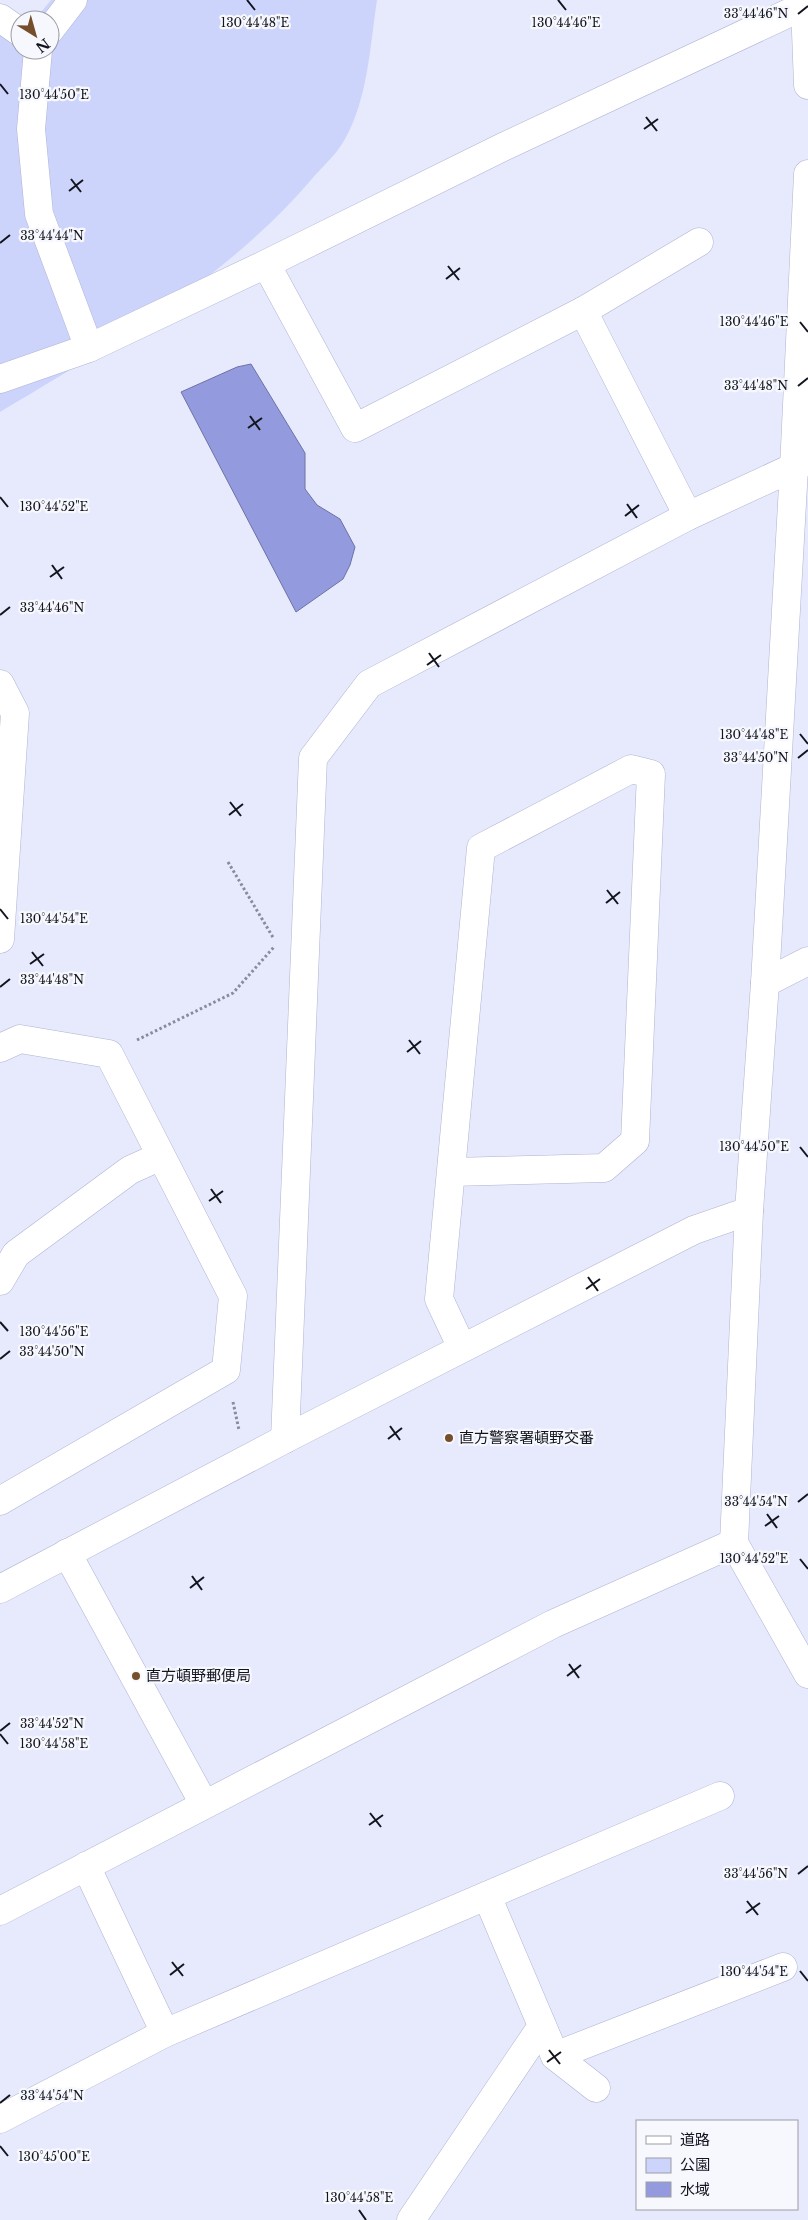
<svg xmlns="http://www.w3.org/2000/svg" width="808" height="2220" font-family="'Libre Baskerville','Noto Sans JP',serif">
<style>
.green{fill:#cdd4fc;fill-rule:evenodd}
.water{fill:#939bde;stroke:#6c72a4}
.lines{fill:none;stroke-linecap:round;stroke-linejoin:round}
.minor-casing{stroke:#afb3d1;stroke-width:29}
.path{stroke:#898b9a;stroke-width:3;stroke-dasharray:2.5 2.5;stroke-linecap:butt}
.minor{stroke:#fff;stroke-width:28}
.ticks{fill:none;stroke:#12141e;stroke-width:2}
.poi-dot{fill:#754f2b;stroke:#f7f8fe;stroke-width:2}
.labels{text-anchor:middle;stroke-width:4.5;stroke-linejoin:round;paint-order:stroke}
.poi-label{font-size:15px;fill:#12141e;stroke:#f7f8fe;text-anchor:start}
.ticks-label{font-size:12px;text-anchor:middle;fill:#12141e;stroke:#f7f8fe;stroke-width:4.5;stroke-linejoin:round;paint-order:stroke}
</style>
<rect width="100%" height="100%" fill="#e7eafd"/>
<path class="green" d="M51 0H377C370 46 368 98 345 139 337 154 322 167 311 180 227 278 109 347 0 412V24L41 12ZM20 20H50V50H20Z"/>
<path class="water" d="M251 364 305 453V489L317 505 340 519 355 547 350 565 343 579 296 612 181 392 237 367Z"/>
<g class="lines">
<defs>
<g id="minor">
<path d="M805 5 808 85"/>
<path d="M0 18 20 32"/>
<path d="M50 30 73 0"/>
<path d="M38 50 31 129 39 214 89 348"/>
<path d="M808 174 794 468 765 983 749 1211 734 1543 808 1674"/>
<path d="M266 264 355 428 583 311 688 516"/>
<path d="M583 311 699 242"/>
<path d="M0 379 89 348 266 264 503 147 808 4"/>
<path d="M0 684 15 713 0 939"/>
<path d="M765 983 808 961"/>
<path d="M0 1048 20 1039 109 1054 233 1296 226 1370 0 1501"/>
<path d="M451 1172 604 1168 635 1141 651 774 631 769 481 848 439 1299 462 1348"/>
<path d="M0 1281 16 1254 130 1170 161 1156"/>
<path d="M285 1439 313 758 369 684 688 516 807 461"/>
<path d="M67 1553 204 1804"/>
<path d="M0 1589 285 1439 694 1230 749 1211"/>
<path d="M86 1866 165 2033"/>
<path d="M487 1896 555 2056 596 2088"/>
<path d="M0 1911 553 1624 734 1543"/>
<path d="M555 2056 783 1967"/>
<path d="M0 2119 165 2033 720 1796"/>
<path d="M411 2220 542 2026"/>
</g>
</defs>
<use href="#minor" class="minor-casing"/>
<g class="path">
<path d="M228 862 274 939"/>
<path d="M137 1040 233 993 274 947"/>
<path d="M233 1402 239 1430"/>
</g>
<use href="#minor" class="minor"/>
</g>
<path class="ticks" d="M247 0 255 10M558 0 566 10M798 14 808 6M0 84 8 94M646 117 657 131M644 129 658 119M71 179 81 192M69 191 83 180M0 243 10 235M448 266 459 280M446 279 460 268M800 322 808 332M798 386 808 378M250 416 260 430M248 428 262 418M0 497 8 507M627 504 637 518M625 516 639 505M52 565 62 579M50 577 64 567M0 615 10 607M429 653 439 667M427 665 441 655M800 734 808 744M798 758 808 750M230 802 241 816M229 815 243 804M607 890 618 904M606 903 620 892M0 909 8 919M32 952 43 966M30 964 44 954M0 987 10 979M409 1040 420 1054M407 1052 421 1041M800 1147 808 1157M211 1189 221 1203M209 1201 223 1191M588 1277 598 1291M586 1289 600 1279M0 1322 8 1331M0 1359 10 1351M390 1426 400 1440M388 1439 402 1428M798 1502 808 1494M767 1514 777 1528M765 1526 779 1516M800 1559 808 1569M192 1576 202 1590M190 1588 204 1577M569 1664 579 1678M567 1676 581 1665M0 1731 10 1723M0 1734 8 1744M370 1813 381 1827M369 1825 383 1815M798 1874 808 1866M747 1901 758 1915M746 1913 760 1903M172 1962 183 1976M800 1971 808 1981M170 1975 184 1964M549 2050 560 2064M547 2062 561 2052M0 2103 10 2095M0 2146 8 2156M359 2210 366 2220"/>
<g class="poi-dot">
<circle cx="449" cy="1438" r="5"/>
<circle cx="136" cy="1676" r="5"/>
</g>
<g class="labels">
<g class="poi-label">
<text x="459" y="1443">直方警察署頓野交番</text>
<text x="146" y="1681">直方頓野郵便局</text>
</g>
</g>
<g class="ticks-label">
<text x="756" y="18">33°44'46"N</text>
<text x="255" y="27">130°44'48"E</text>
<text x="566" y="27">130°44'46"E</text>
<text x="54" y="99">130°44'50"E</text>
<text x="52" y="240">33°44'44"N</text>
<text x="754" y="326">130°44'46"E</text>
<text x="756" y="390">33°44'48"N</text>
<text x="54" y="511">130°44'52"E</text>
<text x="52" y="612">33°44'46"N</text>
<text x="754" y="739">130°44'48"E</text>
<text x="756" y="762">33°44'50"N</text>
<text x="54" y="923">130°44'54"E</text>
<text x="52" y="984">33°44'48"N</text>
<text x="754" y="1151">130°44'50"E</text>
<text x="54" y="1336">130°44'56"E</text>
<text x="52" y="1356">33°44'50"N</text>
<text x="756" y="1506">33°44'54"N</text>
<text x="754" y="1563">130°44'52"E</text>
<text x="52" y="1728">33°44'52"N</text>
<text x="54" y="1748">130°44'58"E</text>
<text x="756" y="1878">33°44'56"N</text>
<text x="754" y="1976">130°44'54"E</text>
<text x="52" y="2100">33°44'54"N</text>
<text x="54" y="2161">130°45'00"E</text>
<text x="359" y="2202">130°44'58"E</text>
</g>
<rect x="636" y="2120" width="162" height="90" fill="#f7f8fe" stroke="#9b9da4"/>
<rect x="646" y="2136" width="25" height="8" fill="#ffffff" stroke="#9b9da4"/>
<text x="680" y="2145" font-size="15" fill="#12141e">道路</text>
<rect x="646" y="2158" width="25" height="15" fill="#cdd4fc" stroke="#9b9da4"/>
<text x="680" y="2170" font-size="15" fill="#12141e">公園</text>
<rect x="646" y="2182" width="25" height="15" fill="#939bde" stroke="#9b9da4"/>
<text x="680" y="2195" font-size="15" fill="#12141e">水域</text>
<g transform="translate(35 35) rotate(143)"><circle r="24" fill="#f7f8fe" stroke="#9b9da4"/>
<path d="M0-4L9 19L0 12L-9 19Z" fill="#754f2b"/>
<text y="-8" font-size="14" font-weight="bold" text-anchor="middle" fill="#12141e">N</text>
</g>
</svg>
